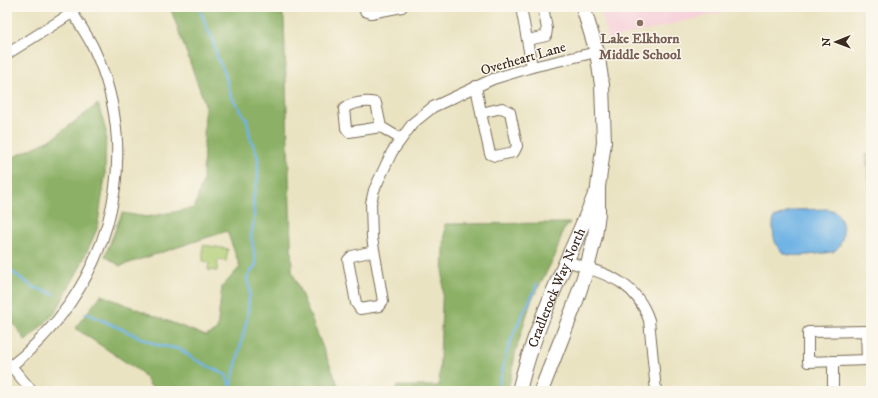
<svg xmlns="http://www.w3.org/2000/svg" width="878" height="398" font-family="'IM FELL DW Pica',serif">
<style>
.built{fill:#f6cfd9}
.green{fill:#b0ce75;stroke:#767c4a}
.forest{fill:#8cb166;stroke:#646e42}
.water{fill:#6fb3e5;stroke:#556e82}
.lines{fill:none;stroke-linecap:round;stroke-linejoin:round}
.stream{stroke:#6fb3e5;stroke-width:2.5}
.street-casing{stroke:#786b57;stroke-width:12}
.secondary-casing{stroke:#786b57;stroke-width:16}
.street{stroke:#fff;stroke-width:10}
.secondary{stroke:#fff;stroke-width:14}
.education-dot{fill:#8d6e63;stroke:#fbf7ec;stroke-width:1.5}
.labels{text-anchor:middle;stroke-width:3;stroke-linejoin:round;paint-order:stroke}
.education-label{font-size:14px;font-weight:bold;fill:#785e54;stroke:#fbf7ec}
.street-label{font-size:14px;fill:#3b2a1e;stroke:#fbf7ec}
</style>
<rect width="100%" height="100%" fill="#fbf7ec"/>
<filter id="ink" filterUnits="userSpaceOnUse"><feTurbulence type="fractalNoise" baseFrequency=".025" numOctaves="2"/><feDisplacementMap in="SourceGraphic" scale="8" xChannelSelector="R" yChannelSelector="G"/><feConvolveMatrix kernelMatrix="1 2 1 2 8 2 1 2 1" color-interpolation-filters="sRGB"/></filter>
<filter id="wash" filterUnits="userSpaceOnUse"><feTurbulence type="fractalNoise" baseFrequency=".012" numOctaves="4" result="noise"/><feDisplacementMap in="SourceGraphic" scale="16" xChannelSelector="R" yChannelSelector="G"/><feGaussianBlur stdDeviation="0.9" result="paint"/><feColorMatrix in="noise" values="0 0 0 0 0 0 0 0 0 0 0 0 0 0 0 0 0 1.4 0 .05"/><feComposite in="paint" operator="in"/></filter>
<g filter="url(#wash)">
<rect width="100%" height="100%" fill="#eae3c2"/>
<path class="built" d="M600 7H743L608 40Z"/>
<g class="green">
<path d="M871 154V197L866 155Z"/>
<path d="M203 245 228 249 226 261 218 260 217 271 208 270 209 262 203 261Z"/>
</g>
<g class="forest">
<path d="M170 7H280L284 19 292 271 338 385 337 391H154L142 373 75 328 101 295 206 336 217 330 222 287 240 267 227 231 120 266 105 256 122 213 147 217 194 208 203 181 205 104Z"/>
<path d="M98 104 106 131 105 177 97 229 80 267 55 313 26 341 7 314V160L52 139Z"/>
<path d="M570 223 563 231 555 256 531 301 516 350 508 391H395L397 386H439L445 224Z"/>
</g>
<path class="water" d="M827 209 835 211C846 222 846 244 833 252 821 253 801 257 789 255 774 252 771 231 774 218L794 210Z"/>
<g class="lines">
<g class="stream">
<path d="M199 7 207 29 212 37 217 57 224 71 231 96 247 120 250 137 258 157V179L253 198 254 218 251 236 256 264 247 278 250 291 247 319 231 385"/>
<path d="M7 270 11 271 33 287 54 294"/>
<path d="M86 313 157 345 180 349 192 358 226 375 232 391"/>
<path d="M498 391C502 369 507 346 517 326 523 311 532 299 537 284"/>
</g>
</g>
</g>
<g filter="url(#ink)">
<g class="lines">
<defs>
<g id="street">
<path d="M363 7 365 11 371 13 402 7"/>
<path d="M521 7 532 67"/>
<path d="M528 40 546 36 547 29 543 7"/>
<path d="M7 54 72 13"/>
<path d="M476 86 481 113 502 108 510 112 517 146 514 152 495 156 490 154 481 113"/>
<path d="M381 127 376 103C368 100 349 103 344 109L346 128 349 132 381 127 401 139"/>
<path d="M374 251 352 256 348 260 356 303 360 309 379 306 383 301 372 238 371 203 374 190 392 152 413 123 433 107 493 79 532 67 597 52"/>
<path d="M567 261C604 274 635 279 649 320L656 391"/>
<path d="M866 331 867 360 808 362V332Z"/>
<path d="M833 361V391"/>
<path d="M11 366 32 391"/>
<path d="M7 369C106 294 147 163 94 49 87 34 77 21 69 7"/>
</g>
<g id="secondary">
<path id="s1" d="M519 391C535 323 569 259 595 195"/>
<path d="M541 391 575 304 587 268 595 236 598 213V187L604 142 602 85 597 52 583 7"/>
</g>
</defs>
<use href="#street" class="street-casing"/>
<use href="#secondary" class="secondary-casing"/>
<use href="#street" class="street"/>
<use href="#secondary" class="secondary"/>
</g>
</g>
<circle class="education-dot" cx="640" cy="23" r="4"/>
<g class="labels">
<g class="education-label">
<text x="640" y="43">Lake Elkhorn<tspan x="640" dy="16">Middle School</tspan></text>
</g>
<g class="street-label">
<text transform="translate(523 58) rotate(-16)" y="5">Overheart Lane</text>
<text dy="5" stroke="none"><textPath href="#s1" startOffset="110">Cradlerock Way North</textPath></text>
</g>
</g>
<rect width="878" height="398" fill="none" stroke="#fbf7ec" stroke-width="24"/>
<g transform="translate(836 42) rotate(269)" stroke="#fbf7ec" stroke-width="3" paint-order="stroke">
<path d="M0-3L7 15L0 10L-7 15Z" fill="#3b2a1e"/>
<text y="-6" font-size="11" font-weight="bold" text-anchor="middle" fill="#3b2a1e">N</text>
</g>
</svg>
